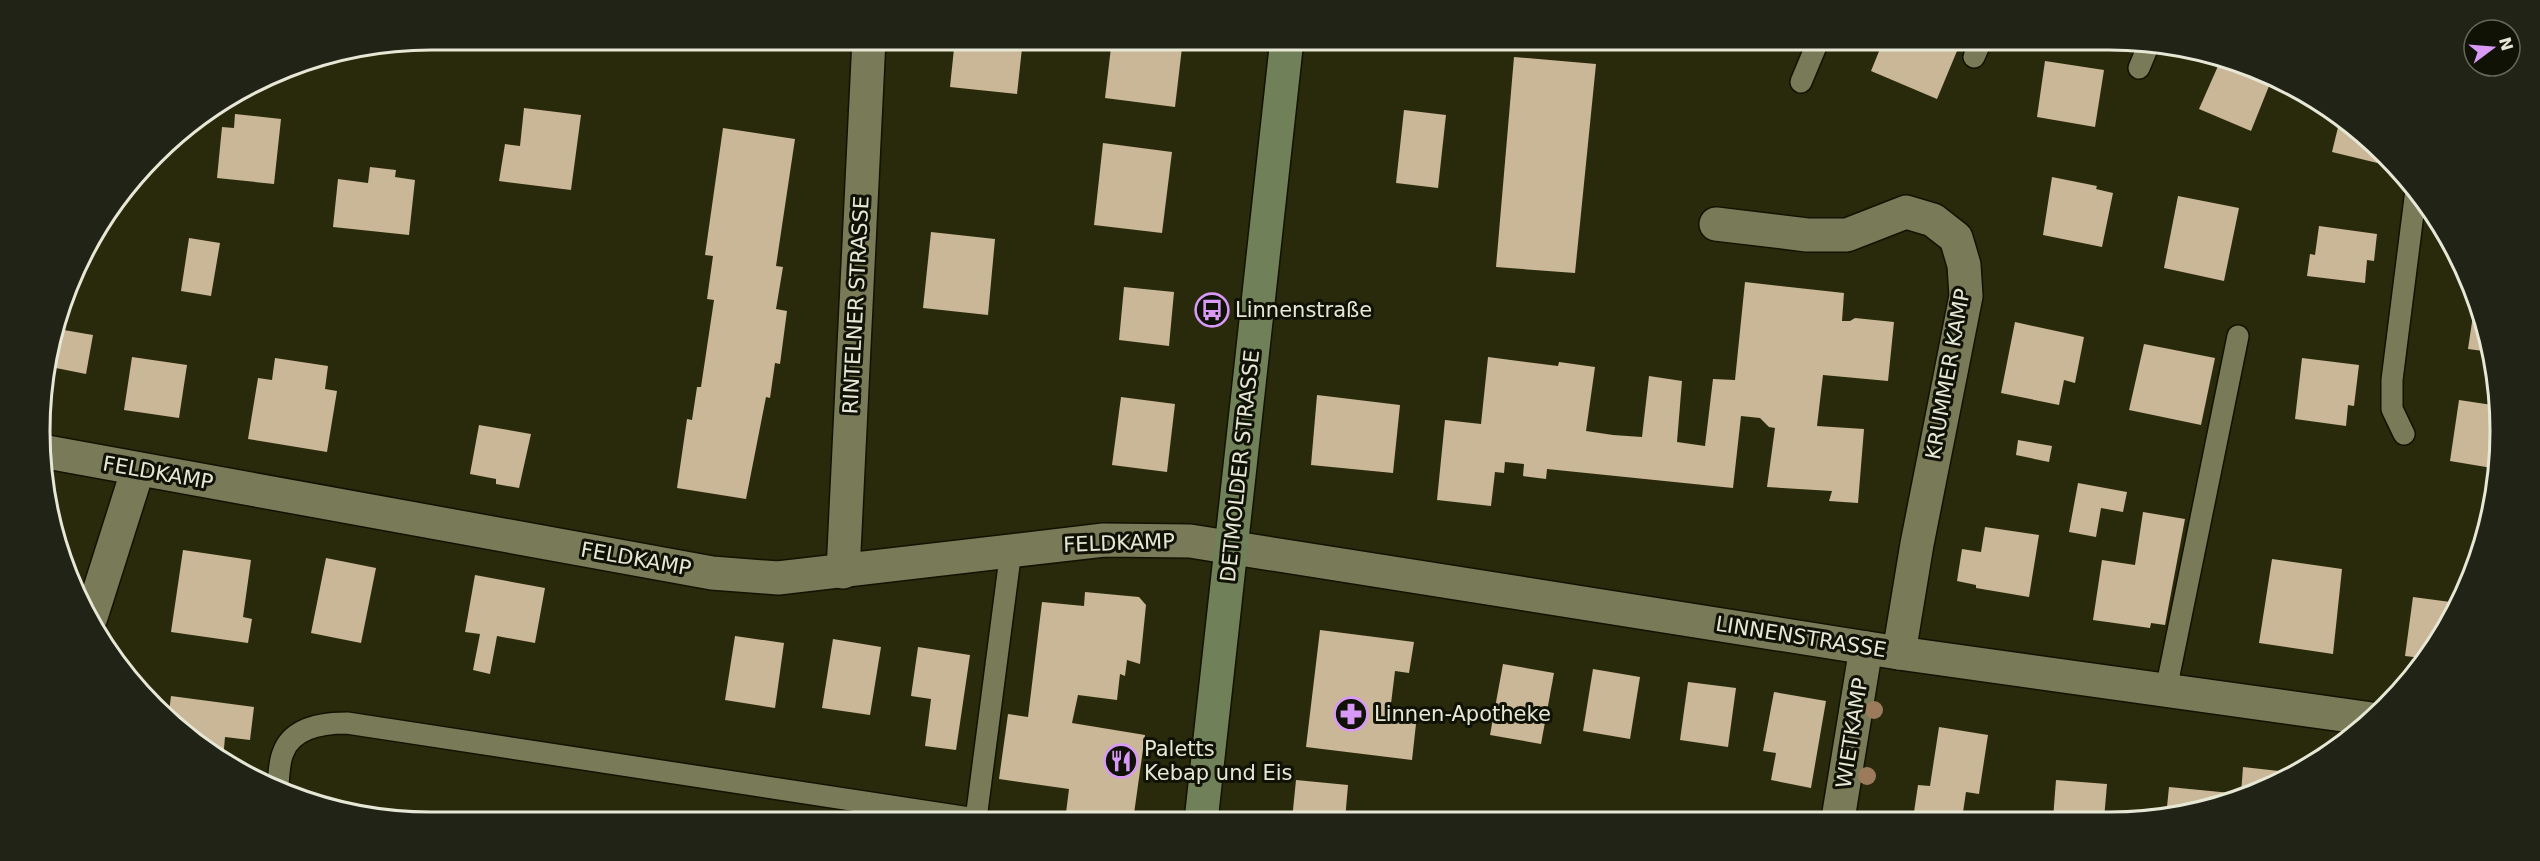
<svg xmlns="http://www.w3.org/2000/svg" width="2540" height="861" font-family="'DejaVu Sans',sans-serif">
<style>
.building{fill:#cab797}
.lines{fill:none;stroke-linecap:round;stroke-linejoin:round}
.lane-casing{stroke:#121200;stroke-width:24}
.street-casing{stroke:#121200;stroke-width:36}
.secondary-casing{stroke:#121200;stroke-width:36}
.lane{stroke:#787a58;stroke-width:21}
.street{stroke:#787a58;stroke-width:33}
.secondary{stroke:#708159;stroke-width:33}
.tree{fill:#9b7b5c}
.labels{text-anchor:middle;stroke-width:6;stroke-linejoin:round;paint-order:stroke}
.street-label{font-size:21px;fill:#e6e7d5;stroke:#111206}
.poi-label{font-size:21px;fill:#e6e7d5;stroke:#111206;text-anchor:start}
.rim{fill:none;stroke:#e6e7d5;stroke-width:3}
</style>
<rect width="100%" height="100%" fill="#292a0b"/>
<g class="building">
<path d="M955 39H1023L1017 94 950 87Z"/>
<path d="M1112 39H1183L1175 107 1105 98Z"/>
<path d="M1769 39H1795L1791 48Z"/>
<path d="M1884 39H1962L1937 99 1871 71Z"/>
<path d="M1514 57 1596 64 1575 273 1496 267Z"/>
<path d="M2222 57 2273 76 2251 131 2199 109Z"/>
<path d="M2045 61 2104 70 2095 127 2037 117Z"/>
<path d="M524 108 581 115 571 190 499 181 505 144 520 146Z"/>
<path d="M1404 110 1446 115 1438 188 1396 183Z"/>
<path d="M235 114 281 119 274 184 217 178 222 127 234 128Z"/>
<path d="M2341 115 2395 164 2394 167 2332 152Z"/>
<path d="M723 128 795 139 776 266 783 267 776 309 787 311 780 364 775 363 770 398 766 397 746 499 677 488 687 419 692 420 697 387H701L714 300 707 299 713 256 705 255Z"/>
<path d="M1103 143 1172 152 1162 233 1094 225Z"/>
<path d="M370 167 396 170 395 177 415 180 409 235 333 227 338 179 368 183Z"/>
<path d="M2052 177 2097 186 2096 189 2113 193 2102 247 2043 235Z"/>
<path d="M2178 196 2239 208 2224 281 2164 268Z"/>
<path d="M2319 226 2377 234 2374 261 2367 260 2365 283 2307 276 2310 254 2315 255Z"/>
<path d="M931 232 995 239 988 315 923 308Z"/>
<path d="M189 238 220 243 211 296 181 291Z"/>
<path d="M1745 282 1844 293 1842 321H1850L1855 318 1894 322 1888 381 1823 375 1817 426 1864 429 1858 503 1829 501 1832 491 1767 487 1775 428 1769 427 1760 418 1741 416 1733 488 1547 469 1546 479 1523 476 1524 464 1505 462 1504 473 1495 472 1491 506 1437 500 1445 420 1481 424 1488 357 1558 366 1559 362 1595 367 1586 431 1613 435 1642 437 1649 376 1682 381 1677 442 1705 446 1713 379 1735 380Z"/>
<path d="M1124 287 1174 292 1169 346 1119 340Z"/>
<path d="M2472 287 2480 304 2491 352 2468 349 2476 295 2471 294Z"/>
<path d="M2015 322 2084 337 2075 383 2064 380 2059 405 2001 393Z"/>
<path d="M58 329 93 335 86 374 46 366Z"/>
<path d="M2144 344 2215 358 2201 425 2129 410Z"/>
<path d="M132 357 187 365 179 418 124 410Z"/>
<path d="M275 358 328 366 325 389 337 391 327 452 248 439 258 378 272 380Z"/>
<path d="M2302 358 2359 365 2354 406 2348 405 2346 426 2295 419Z"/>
<path d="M1317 395 1400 405 1393 473 1311 465Z"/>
<path d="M1121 397 1175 404 1167 472 1112 465Z"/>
<path d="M2459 400 2499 406 2498 469 2450 461Z"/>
<path d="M479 425 531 434 519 488 496 484V479L470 474Z"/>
<path d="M2018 440 2052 446 2049 462 2016 455Z"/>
<path d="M2078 483 2127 492 2123 512 2101 508 2096 537 2069 532Z"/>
<path d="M2143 512 2185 519 2165 625 2151 623 2150 628 2093 620 2102 560 2135 565Z"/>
<path d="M1985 527 2039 535 2029 597 1976 588V585L1957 581 1962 549 1981 552Z"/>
<path d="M183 550 251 560 243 617 252 619 248 643 171 632Z"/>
<path d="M326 558 376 568 361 643 311 633Z"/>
<path d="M2272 559 2342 569 2333 654 2259 643Z"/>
<path d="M475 575 545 588 535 643 497 636 490 674 473 670 480 634 465 632Z"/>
<path d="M1085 592 1139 597 1146 605 1140 664 1127 660 1125 676 1120 674 1117 700 1078 695 1072 723 1145 735 1133 821H1065L1069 789 999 779 1008 714 1028 717 1042 602 1084 606Z"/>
<path d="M2413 597 2458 603 2448 627 2422 658 2405 656Z"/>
<path d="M1320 630 1414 642 1409 673 1395 671 1389 720 1416 724 1412 760 1306 747Z"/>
<path d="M735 636 784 643 775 708 725 700Z"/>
<path d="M833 639 881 647 870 715 822 708Z"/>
<path d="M918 647 970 655 956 750 925 746 931 699 911 696Z"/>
<path d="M1503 664 1554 673 1541 744 1490 735Z"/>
<path d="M1593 669 1640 677 1630 739 1583 731Z"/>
<path d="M1688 682 1736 688 1728 747 1680 740Z"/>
<path d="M1774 692 1826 701 1811 788 1771 780 1776 753 1763 751Z"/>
<path d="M171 696 254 707 250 740 225 737 223 760 213 756 169 712Z"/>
<path d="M1939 727 1988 735 1979 794 1966 792 1962 819H1913L1918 785 1930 786Z"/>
<path d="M2243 767 2296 773 2282 782 2166 817 2169 787 2241 794Z"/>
<path d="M1296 780 1348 785 1345 820H1292Z"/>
<path d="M2056 780 2107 784 2104 819H2053Z"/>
</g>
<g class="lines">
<defs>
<g id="lane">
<path d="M1974 57 1982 39"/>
<path d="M2139 68 2149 44"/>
<path d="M1801 82 1819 39"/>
<path d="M2404 434 2392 409V380L2416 190"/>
<path d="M2166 690 2238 336"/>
<path d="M278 785C279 775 279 762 283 753 292 727 324 723 347 723L976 819 1011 550"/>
</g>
<g id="street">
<path d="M1716 224 1807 235H1847L1906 212 1933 220 1956 238 1964 265 1966 296 1917 544 1899 653"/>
<path d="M47 452 712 573 778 578 1104 540 1190 541 1899 653 2372 719"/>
<path d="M843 572 869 39"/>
<path d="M91 617 138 469"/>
<path d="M1838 819 1866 648"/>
</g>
<path id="secondary" d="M1201 821 1287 39"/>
</defs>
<use href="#lane" class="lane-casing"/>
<use href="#street" class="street-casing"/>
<use href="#secondary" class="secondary-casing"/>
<use href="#lane" class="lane"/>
<use href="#street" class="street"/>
<use href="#secondary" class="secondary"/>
</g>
<g class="tree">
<circle cx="1874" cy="710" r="9"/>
<circle cx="1867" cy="776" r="9"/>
</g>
<defs>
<symbol id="bus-ring" viewBox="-11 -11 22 22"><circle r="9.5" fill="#111206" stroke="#d99af7" stroke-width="1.5"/><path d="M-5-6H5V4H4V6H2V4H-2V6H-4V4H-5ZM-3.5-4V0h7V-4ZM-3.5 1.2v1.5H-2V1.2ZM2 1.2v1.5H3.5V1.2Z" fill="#d99af7"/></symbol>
<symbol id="pharmacy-ring" viewBox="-11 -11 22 22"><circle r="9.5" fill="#111206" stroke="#d99af7" stroke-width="1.5"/><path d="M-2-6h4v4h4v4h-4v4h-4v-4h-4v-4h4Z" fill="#d99af7"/></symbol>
<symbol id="restaurant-ring" viewBox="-11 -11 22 22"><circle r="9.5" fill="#111206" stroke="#d99af7" stroke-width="1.5"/><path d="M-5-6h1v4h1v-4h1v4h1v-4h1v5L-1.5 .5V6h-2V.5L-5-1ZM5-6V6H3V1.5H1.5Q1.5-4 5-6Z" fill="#d99af7"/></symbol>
</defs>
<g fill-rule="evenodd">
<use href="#bus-ring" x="1193" y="291" width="38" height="38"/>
<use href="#pharmacy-ring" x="1332" y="695" width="38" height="38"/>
<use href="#restaurant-ring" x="1102" y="742" width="38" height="38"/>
</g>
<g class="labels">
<g class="street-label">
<text transform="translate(856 305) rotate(-87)" y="7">RINTELNER STRASSE</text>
<text transform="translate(1948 374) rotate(-80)" y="7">KRUMMER KAMP</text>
<text transform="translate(1240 466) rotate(-84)" y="7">DETMOLDER STRASSE</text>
<text transform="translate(158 473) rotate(10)" y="7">FELDKAMP</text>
<text transform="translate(1119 543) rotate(-2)" y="7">FELDKAMP</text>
<text transform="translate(636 559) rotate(10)" y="7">FELDKAMP</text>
<text transform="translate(1801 637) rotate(9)" y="7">LINNENSTRASSE</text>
<text transform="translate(1852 733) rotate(-81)" y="7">WIETKAMP</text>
</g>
<g class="poi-label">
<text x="1235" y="317">Linnenstraße</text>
<text x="1374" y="721">Linnen-Apotheke</text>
<text x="1144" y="756">Paletts<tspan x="1144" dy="24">Kebap und Eis</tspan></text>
</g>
</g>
<path d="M0 0H2540V861H0ZM431 50H2109A381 381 0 0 1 2490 431V431A381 381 0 0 1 2109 812H431A381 381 0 0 1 50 431V431A381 381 0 0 1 431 50Z" fill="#222317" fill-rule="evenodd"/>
<path class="rim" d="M431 50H2109A381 381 0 0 1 2490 431V431A381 381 0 0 1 2109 812H431A381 381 0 0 1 50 431V431A381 381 0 0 1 431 50Z"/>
<g transform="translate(2492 48) rotate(74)"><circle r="28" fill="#111206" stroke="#666759" stroke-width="1.5"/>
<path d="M0-4.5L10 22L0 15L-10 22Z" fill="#d99af7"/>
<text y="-9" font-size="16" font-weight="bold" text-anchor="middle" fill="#e6e7d5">N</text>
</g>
</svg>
